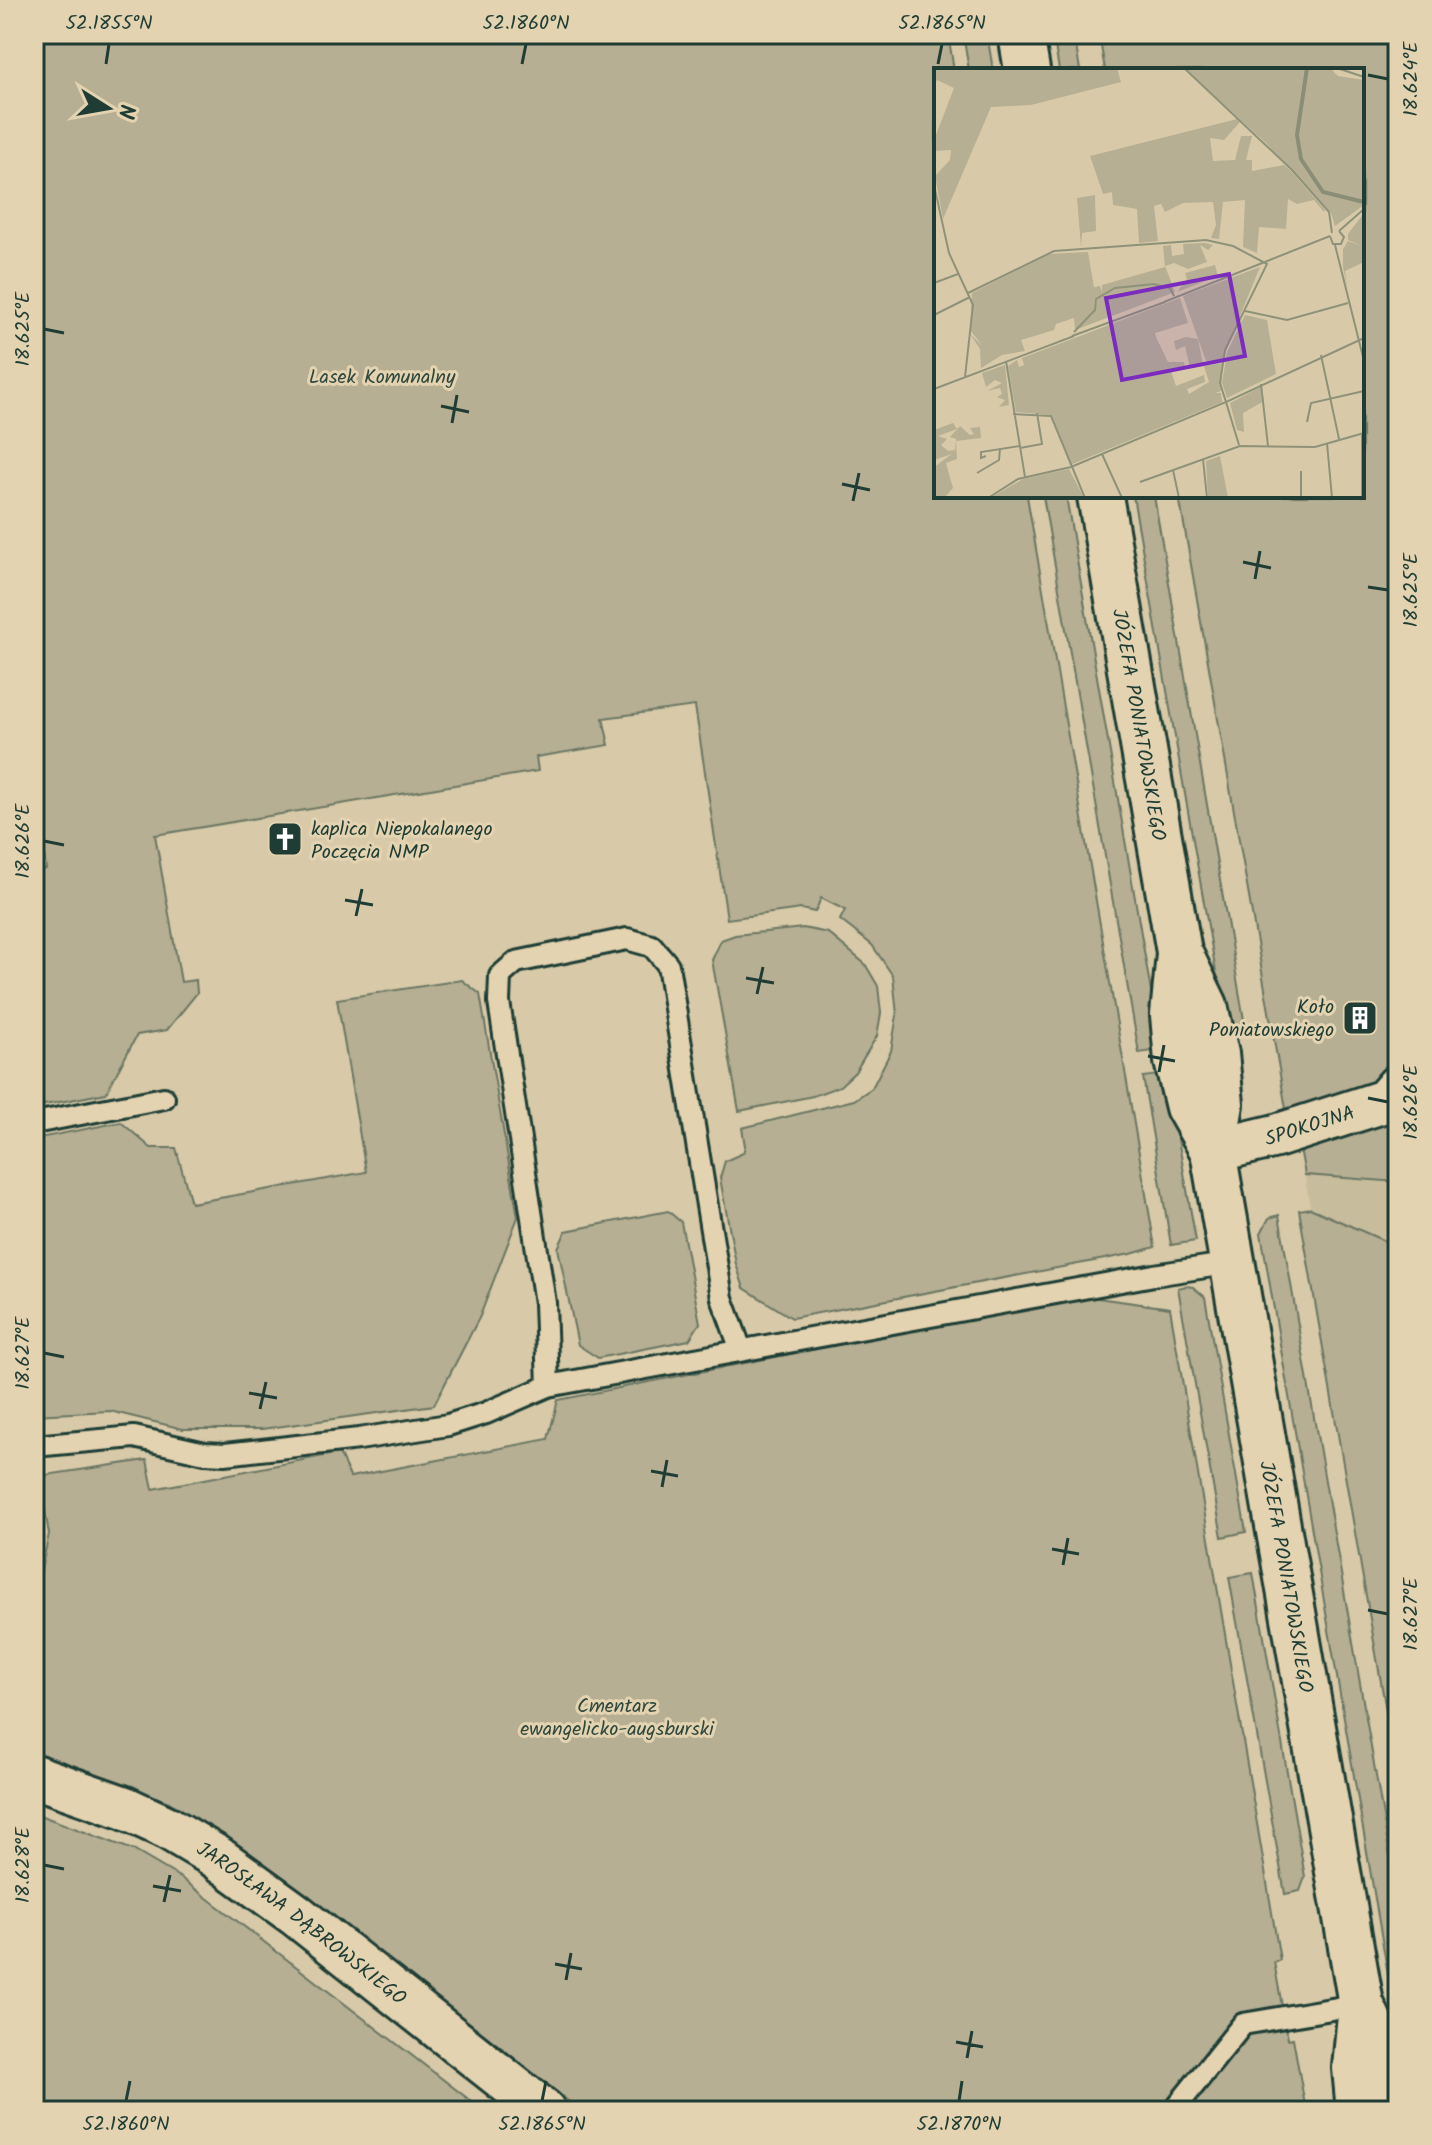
<svg xmlns="http://www.w3.org/2000/svg" width="1432" height="2145" font-family="Kalam,sans-serif">
<style>
.built{fill:#c7bd9d}
.green{fill:#b6af93;stroke:#6a7664;stroke-width:2}
.lines{fill:none;stroke-linecap:round;stroke-linejoin:round}
.service-casing{stroke:#1f3d34;stroke-width:26}
.minor-casing{stroke:#1f3d34;stroke-width:48}
.tertiary-casing{stroke:#1f3d34;stroke-width:50}
.service{stroke:#e4d3b0;stroke-width:20}
.minor{stroke:#e4d3b0;stroke-width:42}
.tertiary{stroke:#e4d3b0;stroke-width:44}
.ticks{fill:none;stroke:#1f3d34;stroke-width:3}
.labels{text-anchor:middle;stroke-width:6;stroke-linejoin:round;paint-order:stroke}
.park-label{font-size:20px;fill:#2e483e;stroke:#e4d3b0}
.street-label{font-size:20px;fill:#1f3d34;stroke:#e4d3b0}
.poi-label{font-size:20px;fill:#1f3d34;stroke:#e4d3b0;text-anchor:start}
.inset-river{fill:none;stroke:#8a8e77;stroke-width:4}
.inset-road{fill:none;stroke:#8e927a;stroke-width:2}
.view{fill:#7b2cbf;fill-opacity:0.15;stroke:#7b2cbf;stroke-width:4}
.inset-edge{fill:none;stroke:#1f3d34;stroke-width:4}
.neatline{fill:none;stroke:#1f3d34;stroke-width:3}
.ticks-label{font-size:20px;text-anchor:middle;fill:#1f3d34}
</style>
<rect width="100%" height="100%" fill="#d8caa8"/>
<filter id="ink" filterUnits="userSpaceOnUse"><feTurbulence type="fractalNoise" baseFrequency=".0125" numOctaves="2"/><feDisplacementMap in="SourceGraphic" scale="16" xChannelSelector="R" yChannelSelector="G"/><feConvolveMatrix kernelMatrix="1 2 1 2 8 2 1 2 1" color-interpolation-filters="sRGB"/></filter>
<g filter="url(#ink)">
<path class="built" d="M1398 1129V1721L1300 1148Z"/>
<g class="green">
<path d="M34 34H948L954 70H936V496H1027L1155 1247 1131 1254 792 1318 744 1288 736 1264 720 1178 725 1161 743 1153 745 1146 742 1128 854 1100 872 1088 891 1051 897 1015 893 976 872 945 840 920 845 910 821 898 815 912 801 909 727 919 695 706 603 718 609 745 536 757 538 771 155 835 181 982 196 980 197 993 167 1030 137 1035 106 1093 34 1107V871L46 869 42 836 34 837Z"/>
<path d="M963 34H987L993 70H969Z"/>
<path d="M1053 34H1074L1080 70H1059Z"/>
<path d="M1099 34H1398V1182L1305 1175 1300 1148 1286 1109 1179 496H1362V70H1105Z"/>
<path d="M1043 496H1066L1161 1050 1139 1053Z"/>
<path d="M1133 496H1154L1244 1020 1239 1037 1227 1035Z"/>
<path d="M803 928 828 933 865 964 878 986 881 1013 877 1036 855 1072 840 1086 813 1096 739 1111 712 960 721 940 735 935Z"/>
<path d="M462 980 480 994 518 1217 480 1316 434 1405 262 1429H183L110 1411 34 1415V1139L121 1122 151 1148H176L191 1203 366 1172 337 999Z"/>
<path d="M1158 1075 1168 1082 1196 1241 1171 1245 1143 1077Z"/>
<path d="M1310 1208 1398 1247V1780L1299 1210Z"/>
<path d="M668 1211 681 1222 700 1323 689 1340 598 1358 578 1345 558 1248 566 1231Z"/>
<path d="M1279 1215 1398 1903V2033L1261 1233 1269 1218Z"/>
<path d="M1186 1286 1193 1287 1205 1297 1246 1532 1222 1537 1178 1288Z"/>
<path d="M1083 1296 1170 1308 1280 1960 1274 1962 1288 2039 1293 2038 1306 2111H581L255 1859 169 1802 34 1753V1602L49 1534 39 1476 147 1460 153 1489 339 1453 350 1477 548 1439 558 1400Z"/>
<path d="M1253 1573 1305 1877 1300 1891 1285 1894 1229 1577Z"/>
<path d="M34 1813 133 1850 181 1878 484 2111H34Z"/>
</g>
<g class="lines">
<defs>
<g id="service">
<path d="M34 1123 164 1098"/>
<path d="M548 1386 545 1303 499 1002 500 976 516 962 627 939 652 946 668 965 722 1298 741 1350"/>
<path d="M34 1446 134 1437 205 1453 225 1454 359 1439 448 1425 486 1413 548 1386 1154 1275 1232 1263"/>
<path d="M1178 2105 1243 2024 1361 2004"/>
</g>
<g id="minor">
<path id="s1" d="M1213 1151 1276 1136 1385 1101 1398 1086"/>
<path id="s2" d="M34 1776 125 1808 168 1828 215 1856 295 1914 544 2111"/>
</g>
<g id="tertiary">
<path d="M1021 34 1027 70"/>
<path id="s3" d="M1100 496 1179 952 1205 1006 1216 1054 1221 1104 1213 1151 1361 2004 1387 2059 1398 2111"/>
<path d="M1179 954 1173 1015 1177 1061 1188 1107 1213 1151"/>
<path d="M1359 2111 1355 2068 1361 2004"/>
</g>
</defs>
<use href="#service" class="service-casing"/>
<use href="#minor" class="minor-casing"/>
<use href="#tertiary" class="tertiary-casing"/>
<use href="#service" class="service"/>
<use href="#minor" class="minor"/>
<use href="#tertiary" class="tertiary"/>
</g>
</g>
<path class="ticks" d="M106 64 109 44M522 64 526 44M938 64 942 44M1368 75 1388 79M44 329 64 333M441 406 469 412M452 423 457 395M842 484 870 490M853 501 859 473M1243 562 1271 568M1255 579 1260 551M1368 587 1388 590M44 841 64 845M345 900 373 905M356 916 362 889M746 978 774 983M757 994 763 967M1148 1056 1175 1061M1159 1072 1164 1045M1368 1098 1388 1102M44 1353 64 1357M249 1393 277 1398M260 1409 266 1382M651 1471 678 1476M662 1487 667 1460M1052 1549 1079 1554M1063 1565 1068 1538M1368 1610 1388 1614M44 1865 64 1869M153 1886 181 1891M164 1902 170 1875M555 1964 582 1969M566 1980 571 1953M956 2042 983 2047M967 2058 972 2031M126 2101 130 2081M542 2101 546 2081M959 2101 962 2081"/>
<defs>
<symbol id="church-square" viewBox="-11 -11 22 22"><rect x="-9" y="-9" width="18" height="18" rx="4" fill="#1f3d34" stroke="#e4d3b0"/><path d="M-1.2-6h2.4v3.5h3.3v2.4h-3.3V6h-2.4V-.1h-3.3v-2.4h3.3Z" fill="#fff"/></symbol>
<symbol id="building-square" viewBox="-11 -11 22 22"><rect x="-9" y="-9" width="18" height="18" rx="4" fill="#1f3d34" stroke="#e4d3b0"/><path d="M-4-6H4V6H1V3H-1V6H-4ZM-2.5-4.3h1.7v1.8h-1.7ZM.8-4.3h1.7v1.8H.8ZM-2.5-1h1.7V.8h-1.7ZM.8-1h1.7V.8H.8Z" fill="#fff"/></symbol>
</defs>
<g fill-rule="evenodd">
<use href="#church-square" x="265" y="819" width="40" height="40"/>
<use href="#building-square" x="1340" y="998" width="40" height="40"/>
</g>
<g class="labels">
<g class="park-label">
<text x="382" y="383">Lasek Komunalny</text>
<text x="617" y="1712">Cmentarz<tspan x="617" dy="23">ewangelicko-augsburski</tspan></text>
</g>
<g class="street-label">
<text dy="7" stroke="none"><textPath href="#s3" startOffset="232">JÓZEFA PONIATOWSKIEGO</textPath></text>
<text dy="7" stroke="none"><textPath href="#s1" startOffset="100">SPOKOJNA</textPath></text>
<text dy="7" stroke="none"><textPath href="#s3" startOffset="1102">JÓZEFA PONIATOWSKIEGO</textPath></text>
<text dy="7" stroke="none"><textPath href="#s2" startOffset="308">JAROSŁAWA DĄBROWSKIEGO</textPath></text>
</g>
<g class="poi-label">
<text x="311" y="835">kaplica Niepokalanego<tspan x="311" dy="23">Poczęcia NMP</tspan></text>
<text x="1334" y="1013" text-anchor="end">Koło<tspan x="1334" dy="23">Poniatowskiego</tspan></text>
</g>
</g>
<g transform="translate(934 68)">
<rect width="430" height="430" fill="#d8caa8"/>
<path d="M0 0H183L187 14 97 37 57 39 9 151 1 108 16 92 17 82 0 83V72L20 20 3 12 0 18ZM250 0H396L404 8 430 12V137L401 158 397 145 332 75ZM303 51 306 54 290 72 276 70 279 93 301 92 307 68H318L312 92H318V103L350 97 357 103 391 142 390 144 380 132 363 136 354 131 352 161 325 159 323 185 309 179 311 132 289 134 285 171 277 170 282 157 279 134 249 135 231 144 227 136 220 138 224 173 205 175 203 141 179 137 178 124 169 126 156 88ZM161 127 162 163 148 165 147 179 143 130ZM430 145V194L411 203 413 220 409 199V181L414 173 428 178 414 172V166ZM271 175 279 177 274 182 266 177 273 194 254 201 240 195 231 198 241 224 141 262 140 250 122 256 120 262 87 272 91 283 68 287 47 300 46 281 36 266 48 277 36 262 38 225 115 186 154 184 160 219 166 218 168 224V217L231 199 229 178 237 177 238 188 250 186 249 176ZM281 197 284 208 243 224 253 211 251 205ZM326 199 288 292 272 293 249 228ZM246 230 254 255 221 265 222 269 234 294H250L251 301 236 300 242 318 270 307 271 314 253 321 255 326 275 314 270 298 288 295 287 323 281 325H287L288 334 136 397 117 347 82 344 74 298 83 292 85 299 90 297 88 290ZM311 247 333 252 342 306 293 330 288 315 293 284ZM252 269 264 271 269 297 256 300 251 278 242 282 240 273ZM71 297 75 337 65 339 71 332 63 329 68 326 66 320 53 323 68 315 61 312 52 319 48 305ZM327 319 330 333 309 345 310 364 303 362 296 335ZM19 355 23 361 4 368 13 371 7 377 14 383 21 382 22 371 16 369 26 358 36 367 40 366 36 360 46 359 47 370 22 373 23 391 12 395 19 420 10 430 0 427V399L18 386 0 392V362ZM286 388 294 430H274L272 393ZM135 401 150 430H56L89 411Z" fill="#b6af93"/>
<path class="inset-river" d="M373 0 363 67 367 91 389 124 430 134"/>
<path class="inset-road" d="M250 0 358 102 395 144 398 165M403 0 430 9M0 117 15 185 39 237 31 309M405 163 430 141M396 168 399 176H407L410 169 405 163M401 177 430 293M0 215 24 206M34 225 120 183 272 172 299 178 333 196 291 282 286 315 292 334 137 399 84 411 54 430M230 234 396 168M311 243 353 252 414 235M0 247 36 229M140 264 161 242 162 231 181 220 220 216 236 220 240 228M138 268 231 234M387 287 405 371M72 293 91 409M327 316 334 378M0 321 140 268M79 346 117 348 151 430M373 354 377 335 430 323M428 366V430M393 375 398 430M305 377 292 334 430 270M86 380 108 376 103 345M168 386 188 430M52 388 47 390V384L85 378M269 391 273 430M239 402 245 430M367 403V430M43 405 65 392 66 380M206 414 306 378 381 379 430 365"/>
<path class="view" d="M295 206 311 288 188 312 172 230Z"/>
<rect width="430" height="430" class="inset-edge"/>
</g>
<rect width="1432" height="2145" fill="none" stroke="#e4d3b0" stroke-width="88"/>
<g transform="translate(108 108) rotate(101)" stroke="#e4d3b0" stroke-width="6" paint-order="stroke">
<path d="M0-6L14 30L0 20L-14 30Z" fill="#1f3d34"/>
<text y="-12" font-size="22" font-weight="bold" text-anchor="middle" fill="#1f3d34">N</text>
</g>
<rect x="44" y="44" width="1344" height="2057" class="neatline"/>
<g class="ticks-label">
<text x="109" y="29">52.1855°N</text>
<text x="526" y="29">52.1860°N</text>
<text x="942" y="29">52.1865°N</text>
<text transform="translate(1410 79) rotate(-90)" y="7">18.624°E</text>
<text transform="translate(22 329) rotate(-90)" y="7">18.625°E</text>
<text transform="translate(1410 590) rotate(-90)" y="7">18.625°E</text>
<text transform="translate(22 841) rotate(-90)" y="7">18.626°E</text>
<text transform="translate(1410 1102) rotate(-90)" y="7">18.626°E</text>
<text transform="translate(22 1353) rotate(-90)" y="7">18.627°E</text>
<text transform="translate(1410 1614) rotate(-90)" y="7">18.627°E</text>
<text transform="translate(22 1865) rotate(-90)" y="7">18.628°E</text>
<text x="126" y="2130">52.1860°N</text>
<text x="542" y="2130">52.1865°N</text>
<text x="959" y="2130">52.1870°N</text>
</g>
</svg>
